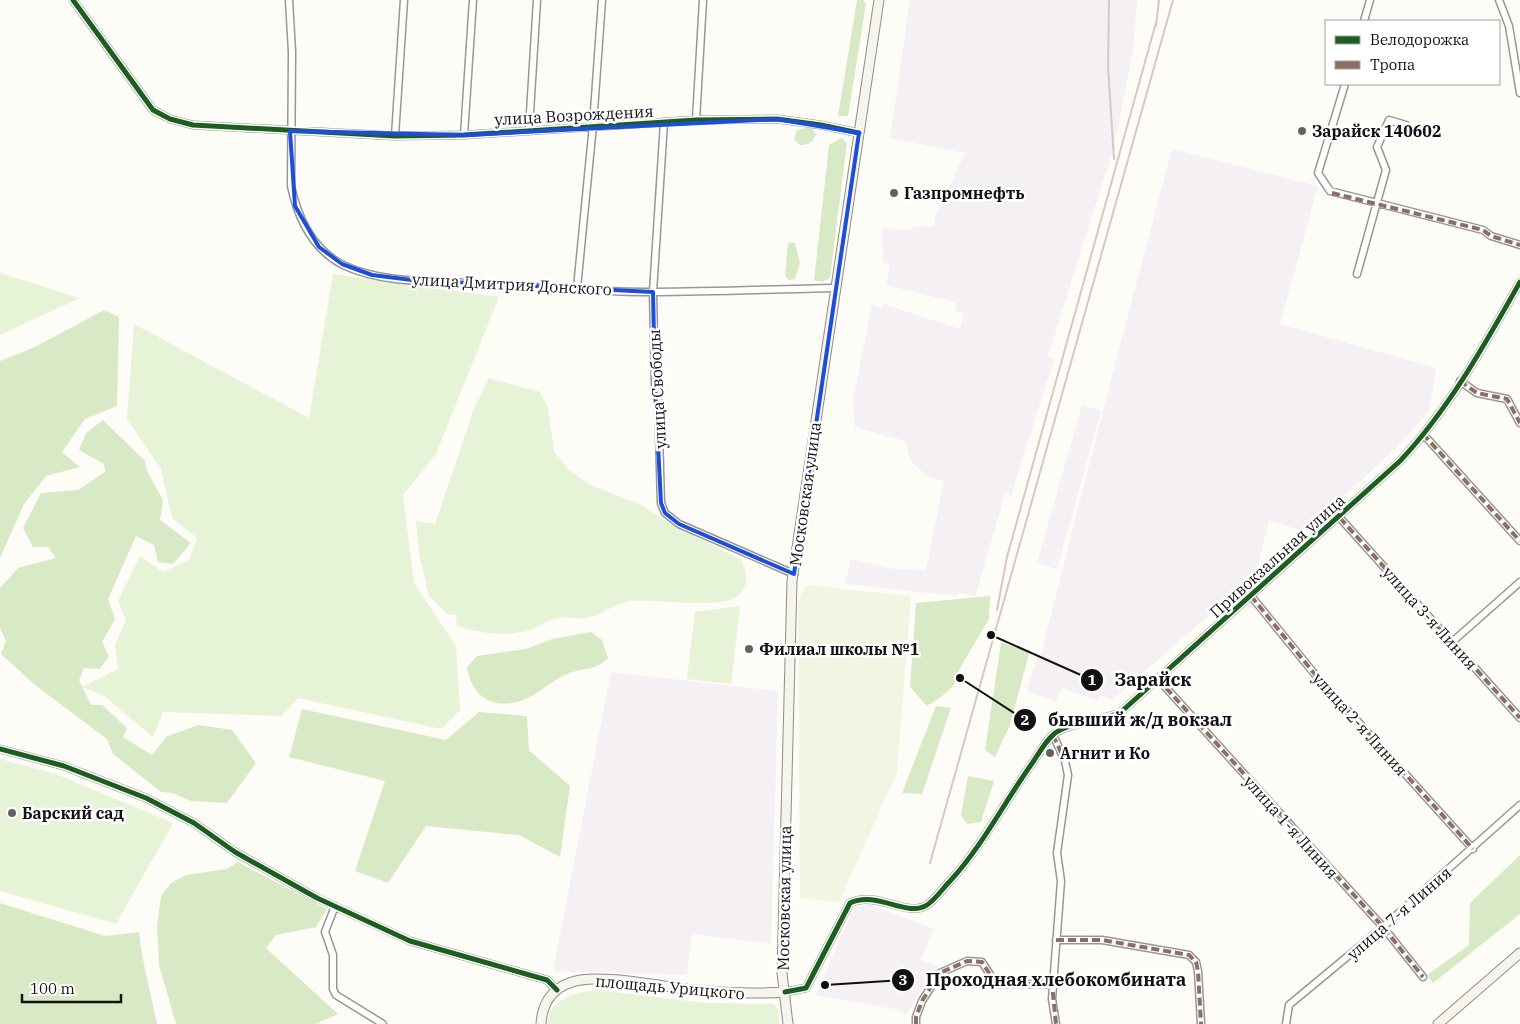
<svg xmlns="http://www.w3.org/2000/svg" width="1520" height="1024" font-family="'IBM Plex Serif',serif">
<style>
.industrial{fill:#f5f0f3}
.green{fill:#e7f3d7}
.forest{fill:#d8eac5}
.pitch{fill:#f0f6e1}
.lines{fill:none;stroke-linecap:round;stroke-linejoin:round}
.minor-casing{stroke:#979795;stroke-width:9}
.secondary-casing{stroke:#8e8d8b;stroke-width:11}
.minor{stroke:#fffffe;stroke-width:6}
.secondary{stroke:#f6f4eb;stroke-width:9}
.rail{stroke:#d9c6c7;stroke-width:2}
.quiet{stroke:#8d6e63;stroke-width:4;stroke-dasharray:8 4;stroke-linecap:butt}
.cycleway-casing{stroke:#fff;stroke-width:8}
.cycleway{stroke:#1b5e20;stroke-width:5}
.marked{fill:none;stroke:#1d4ed8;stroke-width:4;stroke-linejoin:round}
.poi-dot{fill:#646362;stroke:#fff;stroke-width:2}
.labels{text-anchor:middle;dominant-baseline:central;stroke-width:5;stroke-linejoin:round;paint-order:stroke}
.street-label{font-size:16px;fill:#111;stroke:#fff}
.poi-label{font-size:16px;font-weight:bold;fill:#111;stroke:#fff;text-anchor:start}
.leader{fill:none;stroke:#111;stroke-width:2}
.callout-dot{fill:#111;stroke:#fff;stroke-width:2}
.mark-label{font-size:15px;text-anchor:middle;font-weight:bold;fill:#fff}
.callout-label{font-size:18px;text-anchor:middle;font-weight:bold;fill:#111;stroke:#fff;stroke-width:5;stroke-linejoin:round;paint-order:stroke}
</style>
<rect width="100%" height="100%" fill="#fdfcf7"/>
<path class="industrial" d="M910 0H1137L1133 50 1115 143 1048 356 1054 359 1011 496 1005 494 975 597 959 592 957 596 845 584 851 559 894 569 926 570 944 481 927 476 911 461 905 441 855 427 853 400 872 305 882 308 883 304 960 329 964 314 955 311 957 303 886 285 890 264 883 263 882 228 909 230 916 226 934 227 936 215 965 153 890 138Z
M1172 149 1318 186 1280 324 1436 368 1429 411 1397 447 1305 532 1269 520 1256 574 1112 700 1100 695 1098 701 1062 688 1056 701 1026 692 1037 657 1040 658 1110 383Z
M1082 405 1101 411 1057 569 1037 563Z
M611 672 778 691 771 944 692 934 687 975 553 971Z
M868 904 934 929 921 960 939 967 930 978 925 981 907 1015 899 1010 816 995 853 909Z"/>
<path class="green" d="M0 273 80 298 0 335Z
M333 274 499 297 436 454 403 495 414 583 456 646 460 710 441 729 298 698 281 716 163 712 153 737 104 696 82 687 118 669 115 645 126 620 118 601 140 556 163 572 189 560 197 538 172 518 161 469 127 419 134 324 309 418Z
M489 378 540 392 548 408 554 451 569 470 590 485 640 504 664 520 741 560C748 573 750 587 736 597 718 609 657 599 634 601 617 602 606 612 591 617 579 620 568 616 557 618 548 619 540 626 532 629 507 638 481 633 457 626L456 615 447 614 429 596 419 554 416 521 435 524 474 409Z
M740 606 731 684 687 679 695 612Z
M0 759 56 774 173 823 116 924 0 891Z
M597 990 705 1003 773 1004 778 1008 779 1024H547C549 999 576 992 597 990Z"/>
<path class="forest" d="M857 0H863L866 4 848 116H838Z
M811 127 816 134C814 142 808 145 800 145L794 140 797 130Z
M841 138 847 143 830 278 822 282 814 280 829 145Z
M788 243H795L800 263 795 279 789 280 785 276Z
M104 310 119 317 117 406 85 419 62 452 80 467 46 476 24 504 0 558V361L35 347Z
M103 420 145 461 147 471 163 500 160 520 191 543 173 564 158 562 154 545 136 536 108 599 115 619 102 642 109 656 100 669 84 668 79 680 91 705H102L127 728 123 737 152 755 167 736 199 725 232 730 256 763 227 803 191 801 172 793 161 792 113 754 107 739 35 685 1 654 6 641 0 628V588L18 568 56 558 48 547H33L23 528 41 493 78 490 105 472 104 464 79 450 86 433Z
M990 596 989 619 960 668 954 685 941 697 927 706 910 687 916 603Z
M591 632 602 640 608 658C592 673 588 666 570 673 555 678 543 690 530 697 499 712 472 701 467 667L477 656 526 649 552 639Z
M1001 643 1030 650 1010 725 995 757 985 750Z
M936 706 951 708 922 794 902 793Z
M302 709 446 740 479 712 527 716 529 750 570 786 560 857 519 835 426 826 388 883 355 871 385 781 289 757Z
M968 776 994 781 981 822 967 824 961 815Z
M1520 855V914L1433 983 1427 975 1469 945 1470 903Z
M238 862 327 909 316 927 276 935 266 948 338 1014 316 1024H176L159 965 157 927 161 896 171 883 186 875 227 869Z
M0 903 105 936 139 932C142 963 151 993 157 1024H0Z"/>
<path class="pitch" d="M806 585 911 596 897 772 839 902 800 898 798 601Z"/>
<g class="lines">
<g class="minor-casing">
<path id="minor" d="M73 0 153 110 170 119 193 125 395 136 464 135 696 120 777 119 821 125 859 133
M289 0 292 52 291 186C298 219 312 249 343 265 383 284 434 281 477 283 536 287 596 292 655 292 715 292 775 289 836 288
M1499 0 1509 26 1520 93
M1364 21 1370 0
M1345 84 1318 173 1330 191 1483 230 1491 236 1520 245
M696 120 703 0
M664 122 653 292 655 384 658 400 661 503 665 513 679 524 794 574
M529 129 537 0
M464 135 473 0
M395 136 404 0
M1357 274 1386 170 1377 147 1389 120 1406 125
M577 288 593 125 602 0
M1460 381 1477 393 1507 399 1520 423
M1423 434 1520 541
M1340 518 1520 718
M1251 596 1313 672 1473 849
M1452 642 1520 582
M1158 679 1383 927 1423 977
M1053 735 1065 761 1068 775 1057 853 1061 881 1052 999 1056 1024
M0 749 64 766 146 798 194 823 235 852 317 898 410 941 547 980 557 990
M335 906 325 932 333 955V989L336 995 383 1024
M1056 940H1102L1189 955 1196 962 1198 971 1201 1024
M785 992 806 988 850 903C877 890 907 918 927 905 936 899 943 888 951 880 983 845 1005 801 1033 762 1039 753 1045 742 1053 735 1064 723 1103 721 1121 712L1400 461C1449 409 1485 344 1520 282
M916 1024V1017L922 1001 940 973 967 961 982 962 996 984H1052
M1286 1024 1289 1005 1383 927 1520 805"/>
</g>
<g class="secondary-casing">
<path id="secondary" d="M541 1024C542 1006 550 990 569 983 596 972 663 987 694 990 724 993 755 994 785 992
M788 1024 782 973 792 581 879 0
M1438 1024 1520 953"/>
</g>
<use href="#minor" class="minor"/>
<use href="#secondary" class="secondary"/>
<path class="rail" d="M1109 0 1108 67 1114 159
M1156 26 1159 0
M997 610 1007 557 1157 19
M930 863 1173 0"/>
<path class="quiet" d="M1332 193 1483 230 1491 236 1520 245
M1460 381 1477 393 1507 399 1520 423
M1423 434 1520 541
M1340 518 1520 718
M1251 596 1313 672 1473 849
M1158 679 1383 927 1423 977
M1053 735 1065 761
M1056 940H1102L1189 955 1196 962 1198 971 1201 1024
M916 1024V1017L922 1001 940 973 967 961 982 962 996 984H1052L1056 1024"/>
<g class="cycleway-casing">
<path id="cycleway" d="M73 0 153 110 170 119 193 125 395 136 464 135 696 120 777 119 821 125 859 133
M0 749 64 766 146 798 194 823 235 852 317 898 410 941 547 980 557 990
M785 992 806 988 850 903C877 890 907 918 927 905 936 899 943 888 951 880 983 845 1005 801 1033 762 1039 753 1045 742 1053 735 1064 723 1103 721 1121 712L1400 461C1449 409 1485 344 1520 282"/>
</g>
<use href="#cycleway" class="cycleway"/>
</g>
<path class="marked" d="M777 119 859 133 794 574 679 524 665 513 661 503 655 384 653 292 412 280 372 275 342 264 319 247 295 206 290 131 464 135Z"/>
<g class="poi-dot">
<circle cx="1302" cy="131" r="5"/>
<circle cx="894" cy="193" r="5"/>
<circle cx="749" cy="649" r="5"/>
<circle cx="1050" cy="753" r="5"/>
<circle cx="12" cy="813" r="5"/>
</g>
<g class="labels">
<g class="street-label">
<text transform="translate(574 115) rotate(-3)">улица Возрождения</text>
<text transform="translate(512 284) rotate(3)">улица Дмитрия Донского</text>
<text transform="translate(657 389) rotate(-93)">улица Свободы</text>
<text transform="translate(805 494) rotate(-82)">Московская улица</text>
<text transform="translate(1277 556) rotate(-42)">Привокзальная улица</text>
<text transform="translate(1430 618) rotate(48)">улица 3-я Линия</text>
<text transform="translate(1360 724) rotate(48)">улица 2-я Линия</text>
<text transform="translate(1291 827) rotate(48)">улица 1-я Линия</text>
<text transform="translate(784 898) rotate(-89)">Московская улица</text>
<text transform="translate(1399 913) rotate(-41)">улица 7-я Линия</text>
<text transform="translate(670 987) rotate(5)">площадь Урицкого</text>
</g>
<g class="poi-label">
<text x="1312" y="131">Зарайск 140602</text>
<text x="904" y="193">Газпромнефть</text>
<text x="759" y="649">Филиал школы №1</text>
<text x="1060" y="753">Агнит и Ко</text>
<text x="22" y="813">Барский сад</text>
</g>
</g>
<path class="leader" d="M991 635L1092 680M960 678L1025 720M825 985L903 980"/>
<g class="callout-dot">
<circle cx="991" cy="635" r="5"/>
<circle cx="960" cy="678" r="5"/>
<circle cx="825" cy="985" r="5"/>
<circle cx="1092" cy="680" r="12"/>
<circle cx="1025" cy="720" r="12"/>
<circle cx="903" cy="980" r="12"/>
</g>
<g class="mark-label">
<text x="1092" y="685">1</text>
<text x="1025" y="725">2</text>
<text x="903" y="985">3</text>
</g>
<g class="callout-label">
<text x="1153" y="686">Зарайск</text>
<text x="1140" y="726">бывший ж/д вокзал</text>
<text x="1056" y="986">Проходная хлебокомбината</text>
</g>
<rect x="1325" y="20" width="175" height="65" fill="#ffffff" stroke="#a0a0a0"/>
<rect x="1335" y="36" width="25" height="8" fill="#1b5e20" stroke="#a0a0a0"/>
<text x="1370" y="45" font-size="15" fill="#111111">Велодорожка</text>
<rect x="1335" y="61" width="25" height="8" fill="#8d6e63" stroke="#a0a0a0"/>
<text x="1370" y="70" font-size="15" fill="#111111">Тропа</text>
<path d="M22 994v8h99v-8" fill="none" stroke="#111111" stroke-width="2.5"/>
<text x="30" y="994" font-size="15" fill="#111111" stroke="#ffffff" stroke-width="4" paint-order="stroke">100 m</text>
</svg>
